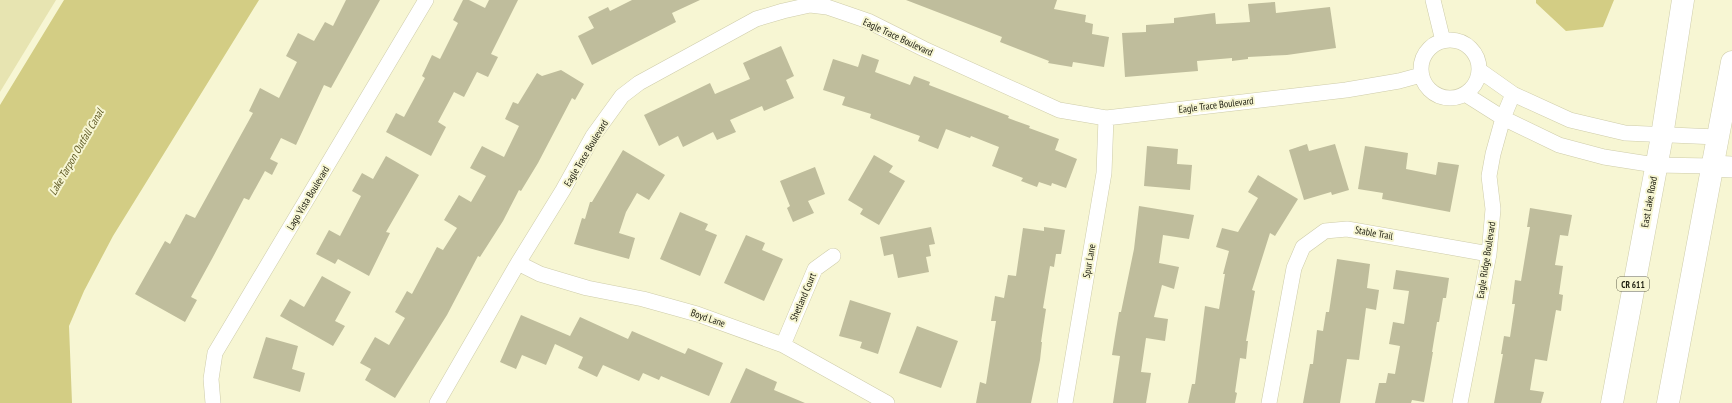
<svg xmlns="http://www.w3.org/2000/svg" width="1732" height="403" font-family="'PT Sans Narrow',sans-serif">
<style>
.green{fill:#e7e4b1}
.water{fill:#d3cd84}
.building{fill:#bfbd9c}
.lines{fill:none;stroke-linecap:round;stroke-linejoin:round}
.street-casing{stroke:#ceccaa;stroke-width:16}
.secondary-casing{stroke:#ceccaa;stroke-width:22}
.primary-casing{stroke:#ceccaa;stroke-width:23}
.street{stroke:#fff;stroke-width:15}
.secondary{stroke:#fff;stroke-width:21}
.primary{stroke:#fff;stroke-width:22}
.labels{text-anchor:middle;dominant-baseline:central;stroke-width:4;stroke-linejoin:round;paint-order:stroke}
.shield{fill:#f7f6d3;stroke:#5c5c48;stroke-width:1}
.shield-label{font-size:9px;font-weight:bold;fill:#1a1a0d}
.street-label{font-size:10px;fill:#1a1a0d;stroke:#f7f6d3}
.water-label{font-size:11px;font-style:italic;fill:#5f5a24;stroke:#f7f6d3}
</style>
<rect width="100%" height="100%" fill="#f7f6d3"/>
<path class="green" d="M0 0H56L0 92Z"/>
<path class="water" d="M64 0H259L113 236 84 291 69 326 72 403H0V105Z
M1536 0H1614L1603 27 1566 31 1536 3Z"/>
<path class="building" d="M346 0H380L331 88 324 85 296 145 281 138 270 159 278 163 272 175 265 171 249 200 244 198 213 257 191 297 197 300 185 322 135 294 165 241 170 244 186 214 195 218 253 113 249 111 260 88 279 98 297 62 286 56 298 33 314 41 325 22 333 26Z
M463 0H469L485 8 489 0H518L491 54 498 57 488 77 477 72 464 97 454 92 438 122 446 127 431 156 386 132 396 113 404 117 425 78 422 76 432 55 440 59 458 23 453 20Z
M632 0H700L672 13 676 22 592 65 578 36 594 28 588 17 608 7 610 11Z
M906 0H1057L1054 9 1086 15 1085 22 1093 24 1092 34 1109 37 1104 67 1073 62 1072 67 1048 63 1049 61 1000 42 1002 37Z
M1275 2 1276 13 1330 7 1336 48 1287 55 1248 57V59L1232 61V58L1197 61 1198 71 1125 77 1122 33 1146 32V25L1174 23V18L1215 13 1216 24 1250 22 1248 4Z
M781 46 794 76 786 80 794 98 764 111 762 106 730 120 736 132 717 140 713 132 683 147 678 136 659 146 644 115 710 83 715 94 750 79 743 63Z
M862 54 879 60 875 72 910 85 914 76 930 82 929 85 1009 116 1008 118 1030 126 1029 128 1059 139 1055 150 1077 159 1066 188 1052 183 1051 186 1039 182 1037 187 1021 181 1023 178 992 166 999 147 971 136 970 138 946 129 938 149 918 141 920 136 870 118 871 114 842 105 845 97 823 90 833 59 858 67Z
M561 70 584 84 575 100 572 98 538 163 521 191 519 190 503 221 480 257 478 256 447 315 395 398 365 380 371 369 360 363 375 337 389 345 405 318 395 312 407 291 412 294 437 247 443 250 457 228 444 220 459 195 471 202 486 176 470 168 482 146 504 157 519 126 505 119 513 102 518 104 537 73 542 76Z
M1307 144 1309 151 1335 144 1349 190 1332 195 1331 192 1304 200 1289 150Z
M1147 146 1178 149 1177 164 1192 165 1190 190 1144 186Z
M1365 146 1408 153 1406 169 1436 175 1438 162 1459 165 1450 212 1382 199 1383 193 1358 189Z
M623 150 665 175 649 200 637 193 626 212 619 233 635 238 629 259 574 244 582 218 585 219 590 202H592Z
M874 155 893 166 889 172 905 181 879 225 860 214 863 209 848 200Z
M386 156 419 175 386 232 390 233 369 276 338 259 335 264 316 254 329 230 340 236 361 196 352 191 362 173 373 179Z
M815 167 825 194 808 201 814 213 793 222 787 208 790 206 780 181Z
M1258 175 1298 199 1275 236 1270 233 1252 290 1255 291 1246 341H1248L1246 359 1240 358 1235 392 1237 393 1235 403H1188L1192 384H1195L1205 306 1219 309 1225 274H1223L1229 251 1216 247 1222 228 1238 232 1258 198 1248 192Z
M1139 206 1194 215 1189 239 1163 235 1159 263 1179 267 1174 289 1162 285 1154 317 1168 319 1165 341 1146 338 1141 372 1151 373 1146 403H1113L1120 356 1112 355 1115 336 1119 312H1121L1134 249Z
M1530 208 1572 215 1568 236 1560 235 1555 265 1563 266 1559 294 1563 295 1561 311 1556 310 1547 361 1535 359 1530 390 1544 392 1541 403H1494L1503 354H1501L1504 336 1510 337 1515 304H1512L1515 280 1521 281 1530 227H1527Z
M680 212 708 224 705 230 717 235 700 276 660 259Z
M931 227 935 244 929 245 931 256 926 257 929 272 898 278 893 254 884 256 880 237Z
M1044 227 1065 230 1061 254H1056L1054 267 1050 266 1043 308 1046 309 1041 342H1042L1040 360 1031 403H976L980 382 986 384 996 321H991L995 296 1004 298 1008 275 1016 276 1023 228 1044 231Z
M746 235 765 243 762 250 783 259 764 301 724 283Z
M1337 259 1370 264 1367 288 1379 290 1376 310 1366 308 1359 360 1347 359 1340 403H1303L1310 364H1313L1317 330 1323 331 1326 312H1329Z
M1396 270 1449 278 1446 298H1443L1439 322H1437L1432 352H1433L1424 402 1412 400 1411 403H1375L1379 383H1386L1388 373 1395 374 1400 346 1389 344 1393 322 1404 324 1409 291 1393 289Z
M322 276 351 292 335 321 345 326 333 346 280 316 290 299 304 307Z
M850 300 891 313 878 354 860 348 862 342 839 336Z
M521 315 570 336 580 317 628 339 632 331 685 354 688 348 723 363 709 396 661 376 659 380 643 373 639 381 603 365 597 377 578 368 583 357 555 344 546 365 522 355 516 369 500 362Z
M917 326 958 341 941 388 899 373Z
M266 337 298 346 292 369 305 373 300 392 253 378Z
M746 368 777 382 774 390 805 403H730Z"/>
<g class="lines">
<g class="street-casing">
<path id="street" d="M1433 0 1443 41
M1421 69a29 29 0 1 1 58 0a29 29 0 1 1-58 0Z
M1479 70 1513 94 1570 120 1625 133 1717 137
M1465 94 1503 118 1559 145 1604 157 1655 165 1712 166
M518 263 540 274 587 288 643 299 697 314 783 345 887 403
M783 345 815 269 833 256
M213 403 211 379 215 353 426 0
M437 403 518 263 563 190 593 136 622 96 639 83 756 19 783 11 810 5 827 7 868 21 924 49 1059 110 1106 118 1346 90 1399 81 1421 75
M1065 403 1104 173 1106 118
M1269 403 1294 268 1303 247 1325 231 1347 229 1489 254
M1460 403 1489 254 1493 209 1489 176 1493 154 1503 118 1513 94"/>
</g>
<g class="secondary-casing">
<path id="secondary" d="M1712 166 1732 167"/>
</g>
<g class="primary-casing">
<path id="primary" d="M1612 403 1662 136 1683 0
M1668 403 1732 62"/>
</g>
<use href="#street" class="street"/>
<use href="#secondary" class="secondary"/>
<use href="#primary" class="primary"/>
</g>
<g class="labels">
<rect class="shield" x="1617" y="277" width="32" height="14" rx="3"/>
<g class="shield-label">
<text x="1633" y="284">CR 611</text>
</g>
<g class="street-label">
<text transform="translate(898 37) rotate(25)">Eagle Trace Boulevard</text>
<text transform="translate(1216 105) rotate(-7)">Eagle Trace Boulevard</text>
<text transform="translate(586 153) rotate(-59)">Eagle Trace Boulevard</text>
<text transform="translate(308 198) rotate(-59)">Lago Vista Boulevard</text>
<text transform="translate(1649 202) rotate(-80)">East Lake Road</text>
<text transform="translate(1374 233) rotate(10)">Stable Trail</text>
<text transform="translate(1486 260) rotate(-81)">Eagle Ridge Boulevard</text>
<text transform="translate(1089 261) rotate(-80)">Spur Lane</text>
<text transform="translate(803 297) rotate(-67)">Shetland Court</text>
<text transform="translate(708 318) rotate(19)">Boyd Lane</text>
</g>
<g class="water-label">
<text transform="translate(76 152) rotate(-60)">Lake Tarpon Outfall Canal</text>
</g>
</g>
</svg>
